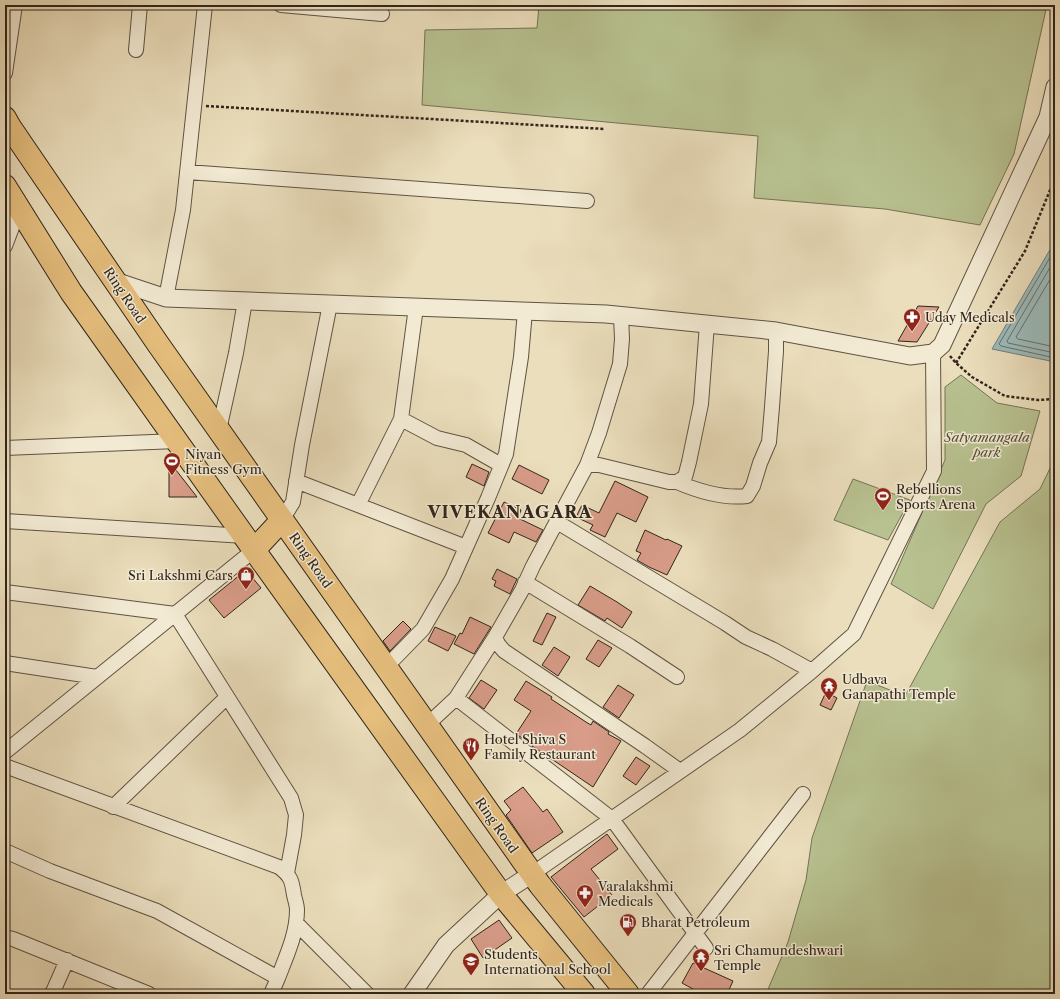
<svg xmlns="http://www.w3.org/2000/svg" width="1060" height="999" font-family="'Libre Caslon Text',serif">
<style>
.green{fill:#b8c190;stroke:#747356}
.water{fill:#9cbaba;stroke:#717e7a}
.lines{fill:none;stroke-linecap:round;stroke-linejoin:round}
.shore{stroke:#66706a;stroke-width:1}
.building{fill:#d89c88;stroke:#30251b}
.minor-casing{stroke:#5f5343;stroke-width:16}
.tertiary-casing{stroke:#5f5343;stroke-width:19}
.primary-casing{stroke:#30251b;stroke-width:24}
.path{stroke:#30251b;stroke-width:2.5;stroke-dasharray:3 2;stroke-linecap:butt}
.minor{stroke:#f2ead3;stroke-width:14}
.tertiary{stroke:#f2ead3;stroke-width:17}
.primary{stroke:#e6bf7e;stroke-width:22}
.labels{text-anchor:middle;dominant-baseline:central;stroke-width:3;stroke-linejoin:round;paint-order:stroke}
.street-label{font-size:13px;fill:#30251b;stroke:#f2ead3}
.poi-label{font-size:13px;fill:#30251b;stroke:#f2ead3;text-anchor:start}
.park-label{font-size:13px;font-style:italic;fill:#524c38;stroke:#f2ead3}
.district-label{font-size:17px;font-weight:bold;letter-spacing:1px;fill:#30251b;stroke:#f2ead3}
</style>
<rect width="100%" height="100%" fill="#ebdebc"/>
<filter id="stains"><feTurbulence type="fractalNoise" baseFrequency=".005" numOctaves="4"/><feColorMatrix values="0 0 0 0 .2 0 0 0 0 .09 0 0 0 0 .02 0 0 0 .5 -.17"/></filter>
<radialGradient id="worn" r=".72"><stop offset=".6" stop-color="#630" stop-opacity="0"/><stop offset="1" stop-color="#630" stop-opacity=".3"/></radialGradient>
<path class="green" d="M539 5H1047L1014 154 980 225 885 209 754 198 758 136 422 105 425 30 537 28Z
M961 375 997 403 1040 411 1021 476 986 504 933 609 891 584 945 460V387Z
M1055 458V994H766L788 942 806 880 812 838 867 681 905 696 1000 522 1040 489Z
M853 479 910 500 888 540 834 520Z"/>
<path class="water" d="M1055 241V362L992 349Z"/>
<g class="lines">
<path class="shore" d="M1055 249 999 344 1001 346 1055 358
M1055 259 1007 341 1008 343 1055 353
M1055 271 1016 337 1018 339 1055 347"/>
</g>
<path class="building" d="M918 306 939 307 917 342 898 341Z
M169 461 197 497H169Z
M472 464 489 472 484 486 466 477Z
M519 465 549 480 542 494 512 479Z
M615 481 648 497 636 522 617 513 605 537 590 530 593 525 576 517 582 505 599 513Z
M504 502 521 510 518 518 543 530 536 542 514 532 509 543 488 533Z
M645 530 666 540 667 539 682 546 667 575 649 567 637 560 641 553 636 551Z
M497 569 517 579 510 594 494 586 496 581 492 579Z
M246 570 261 588 224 618 209 600Z
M590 586 617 602 632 612 622 628 607 618 605 621 578 605Z
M547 613 556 617 542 645 533 641Z
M470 617 491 627 474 654 454 644 460 633 462 634Z
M403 621 411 629 390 651 383 641Z
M435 627 456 636 448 651 428 641Z
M598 640 612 648 599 667 586 659Z
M554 647 570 657 558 676 542 665Z
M481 680 497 690 484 709 469 698Z
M526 681 552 697 551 699 586 722 591 725 593 721 609 732 608 734 621 741 593 787 559 764 532 746 533 745 516 734 531 711 514 700Z
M618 685 634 695 619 718 603 707Z
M826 692 837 698 831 710 820 705Z
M636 757 650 766 636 785 623 776Z
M523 787 543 812 547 809 563 832 532 853 506 815 511 810 504 801Z
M607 834 618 849 591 869 612 895 584 917 551 877Z
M499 920 512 938 483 958 471 939Z
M693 963 733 981 727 994H702L682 983Z"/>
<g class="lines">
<g class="minor-casing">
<path id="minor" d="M281 5 382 14
M136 50 140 5
M5 73 15 5
M187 172 587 201
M5 246 14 222 18 205
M166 298 183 210 205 5
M621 315 622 339 620 364 599 433 587 465 533 566 522 590 495 637 498 644 504 651 645 746 680 771
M401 419 437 438 466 445 501 465
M219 430 236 353 245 301
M5 448 177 441
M587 465H599L669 482H677L685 477 689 462 701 404 707 324
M296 481 358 505 401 419 416 307
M677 482C698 491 723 499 747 496L753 486 760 463 769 442 772 407 776 351V331
M358 505 466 547
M282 520 293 502 302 445 330 304
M5 521 245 536
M557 522 725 623 746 637 772 649 812 671
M525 582 630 646 677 677
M5 592 175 614 291 798 296 815 294 835 287 873
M5 663 97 677
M386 667 423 629 452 579 488 498 506 454 521 357 525 311
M456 698 612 819 706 948
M427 725 456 698 495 637
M5 752 254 550
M5 766 279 867C291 876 292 881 294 895 295 900 297 905 297 910 297 934 286 957 278 978
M113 807 227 697
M5 851 50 871 157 911 278 978 271 994
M532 874 740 730 812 671 854 634 934 471 933 353
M296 923 367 994
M5 937 13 939 149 994
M52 994 67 960
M648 994 803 794"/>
</g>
<g class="tertiary-casing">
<path id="tertiary" d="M115 281 166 298 606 314 776 331 910 356 933 353 942 345 1048 117 1055 87
M412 994 446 945 501 894 532 874"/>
</g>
<g class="primary-casing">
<path id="primary" d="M5 118 10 127 158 344 540 885 628 994
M5 186 71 292 254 550 501 894 584 994
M254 550 282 520"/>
</g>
<path class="path" d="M206 106 605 129
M950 356 956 363 972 377 1005 396 1038 400 1055 399
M956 363 1025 251 1055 178"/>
<use href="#minor" class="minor"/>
<use href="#tertiary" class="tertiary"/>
<use href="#primary" class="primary"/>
</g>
<defs>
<g id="pharmacy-pin" transform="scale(0.9)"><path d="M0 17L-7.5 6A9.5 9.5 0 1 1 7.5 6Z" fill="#8f2418" stroke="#f2ead3"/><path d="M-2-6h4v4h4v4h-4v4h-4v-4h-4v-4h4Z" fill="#fff"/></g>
<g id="stadium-pin" transform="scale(0.9)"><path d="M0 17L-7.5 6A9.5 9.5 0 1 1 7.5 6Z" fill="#8f2418" stroke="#f2ead3"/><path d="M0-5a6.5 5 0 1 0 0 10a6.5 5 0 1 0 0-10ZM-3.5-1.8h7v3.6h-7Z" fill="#fff"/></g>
<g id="shop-pin" transform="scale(0.9)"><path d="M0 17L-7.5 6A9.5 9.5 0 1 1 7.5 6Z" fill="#8f2418" stroke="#f2ead3"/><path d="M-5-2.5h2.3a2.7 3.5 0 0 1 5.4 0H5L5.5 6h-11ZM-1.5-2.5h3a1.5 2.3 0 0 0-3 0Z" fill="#fff"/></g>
<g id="temple-pin" transform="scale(0.9)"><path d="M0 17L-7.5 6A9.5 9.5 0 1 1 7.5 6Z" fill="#8f2418" stroke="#f2ead3"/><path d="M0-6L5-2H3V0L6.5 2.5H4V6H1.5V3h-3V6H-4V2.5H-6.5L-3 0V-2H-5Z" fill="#fff"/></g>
<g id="restaurant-pin" transform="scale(0.9)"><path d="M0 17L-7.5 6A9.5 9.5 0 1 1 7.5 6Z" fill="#8f2418" stroke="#f2ead3"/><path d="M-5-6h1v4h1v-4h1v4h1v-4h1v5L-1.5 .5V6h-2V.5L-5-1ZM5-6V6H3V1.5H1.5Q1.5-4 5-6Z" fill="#fff"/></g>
<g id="fuel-pin" transform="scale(0.9)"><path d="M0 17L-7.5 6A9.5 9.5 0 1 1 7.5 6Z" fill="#8f2418" stroke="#f2ead3"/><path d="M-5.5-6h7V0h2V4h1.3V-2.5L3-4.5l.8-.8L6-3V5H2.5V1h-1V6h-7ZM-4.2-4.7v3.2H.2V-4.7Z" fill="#fff"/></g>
<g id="school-pin" transform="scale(0.9)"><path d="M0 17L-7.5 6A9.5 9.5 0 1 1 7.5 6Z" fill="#8f2418" stroke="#f2ead3"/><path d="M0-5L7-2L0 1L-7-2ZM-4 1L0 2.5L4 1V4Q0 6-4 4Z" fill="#fff"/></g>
</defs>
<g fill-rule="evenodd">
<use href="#pharmacy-pin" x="912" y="317"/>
<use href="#stadium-pin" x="172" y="461"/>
<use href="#stadium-pin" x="883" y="496"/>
<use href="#shop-pin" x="246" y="575"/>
<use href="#temple-pin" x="829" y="686"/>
<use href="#restaurant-pin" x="471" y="746"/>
<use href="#pharmacy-pin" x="585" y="893"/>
<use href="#fuel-pin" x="628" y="922"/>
<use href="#temple-pin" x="701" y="957"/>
<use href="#school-pin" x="471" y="961"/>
</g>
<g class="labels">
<g class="street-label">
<text transform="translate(125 295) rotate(56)">Ring Road</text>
<text transform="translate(311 560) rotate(55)">Ring Road</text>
<text transform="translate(497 825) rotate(55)">Ring Road</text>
</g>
<g class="poi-label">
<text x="925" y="317">Uday Medicals</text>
<text x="185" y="454">Niyan<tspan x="185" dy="15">Fitness Gym</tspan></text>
<text x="896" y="489">Rebellions<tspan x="896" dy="15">Sports Arena</tspan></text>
<text x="233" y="575" text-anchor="end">Sri Lakshmi Cars</text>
<text x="842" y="679">Udbava<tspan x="842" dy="15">Ganapathi Temple</tspan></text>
<text x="484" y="739">Hotel Shiva S<tspan x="484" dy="15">Family Restaurant</tspan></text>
<text x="598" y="886">Varalakshmi<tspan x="598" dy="15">Medicals</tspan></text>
<text x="641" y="922">Bharat Petroleum</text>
<text x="714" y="950">Sri Chamundeshwari<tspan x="714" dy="15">Temple</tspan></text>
<text x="484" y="954">Students<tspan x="484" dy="15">International School</tspan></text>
</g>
<g class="park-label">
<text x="987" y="437">Satyamangala<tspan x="987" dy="15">park</tspan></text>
</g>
<g class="district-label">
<text x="510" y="512">VIVEKANAGARA</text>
</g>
</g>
<rect width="1060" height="999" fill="none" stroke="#ebdebc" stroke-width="20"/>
<rect x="6" y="6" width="1048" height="987" fill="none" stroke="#30251b" stroke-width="2"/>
<rect x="10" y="10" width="1040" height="979" fill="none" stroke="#30251b"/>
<rect width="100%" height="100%" filter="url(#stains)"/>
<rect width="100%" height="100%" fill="url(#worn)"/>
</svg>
